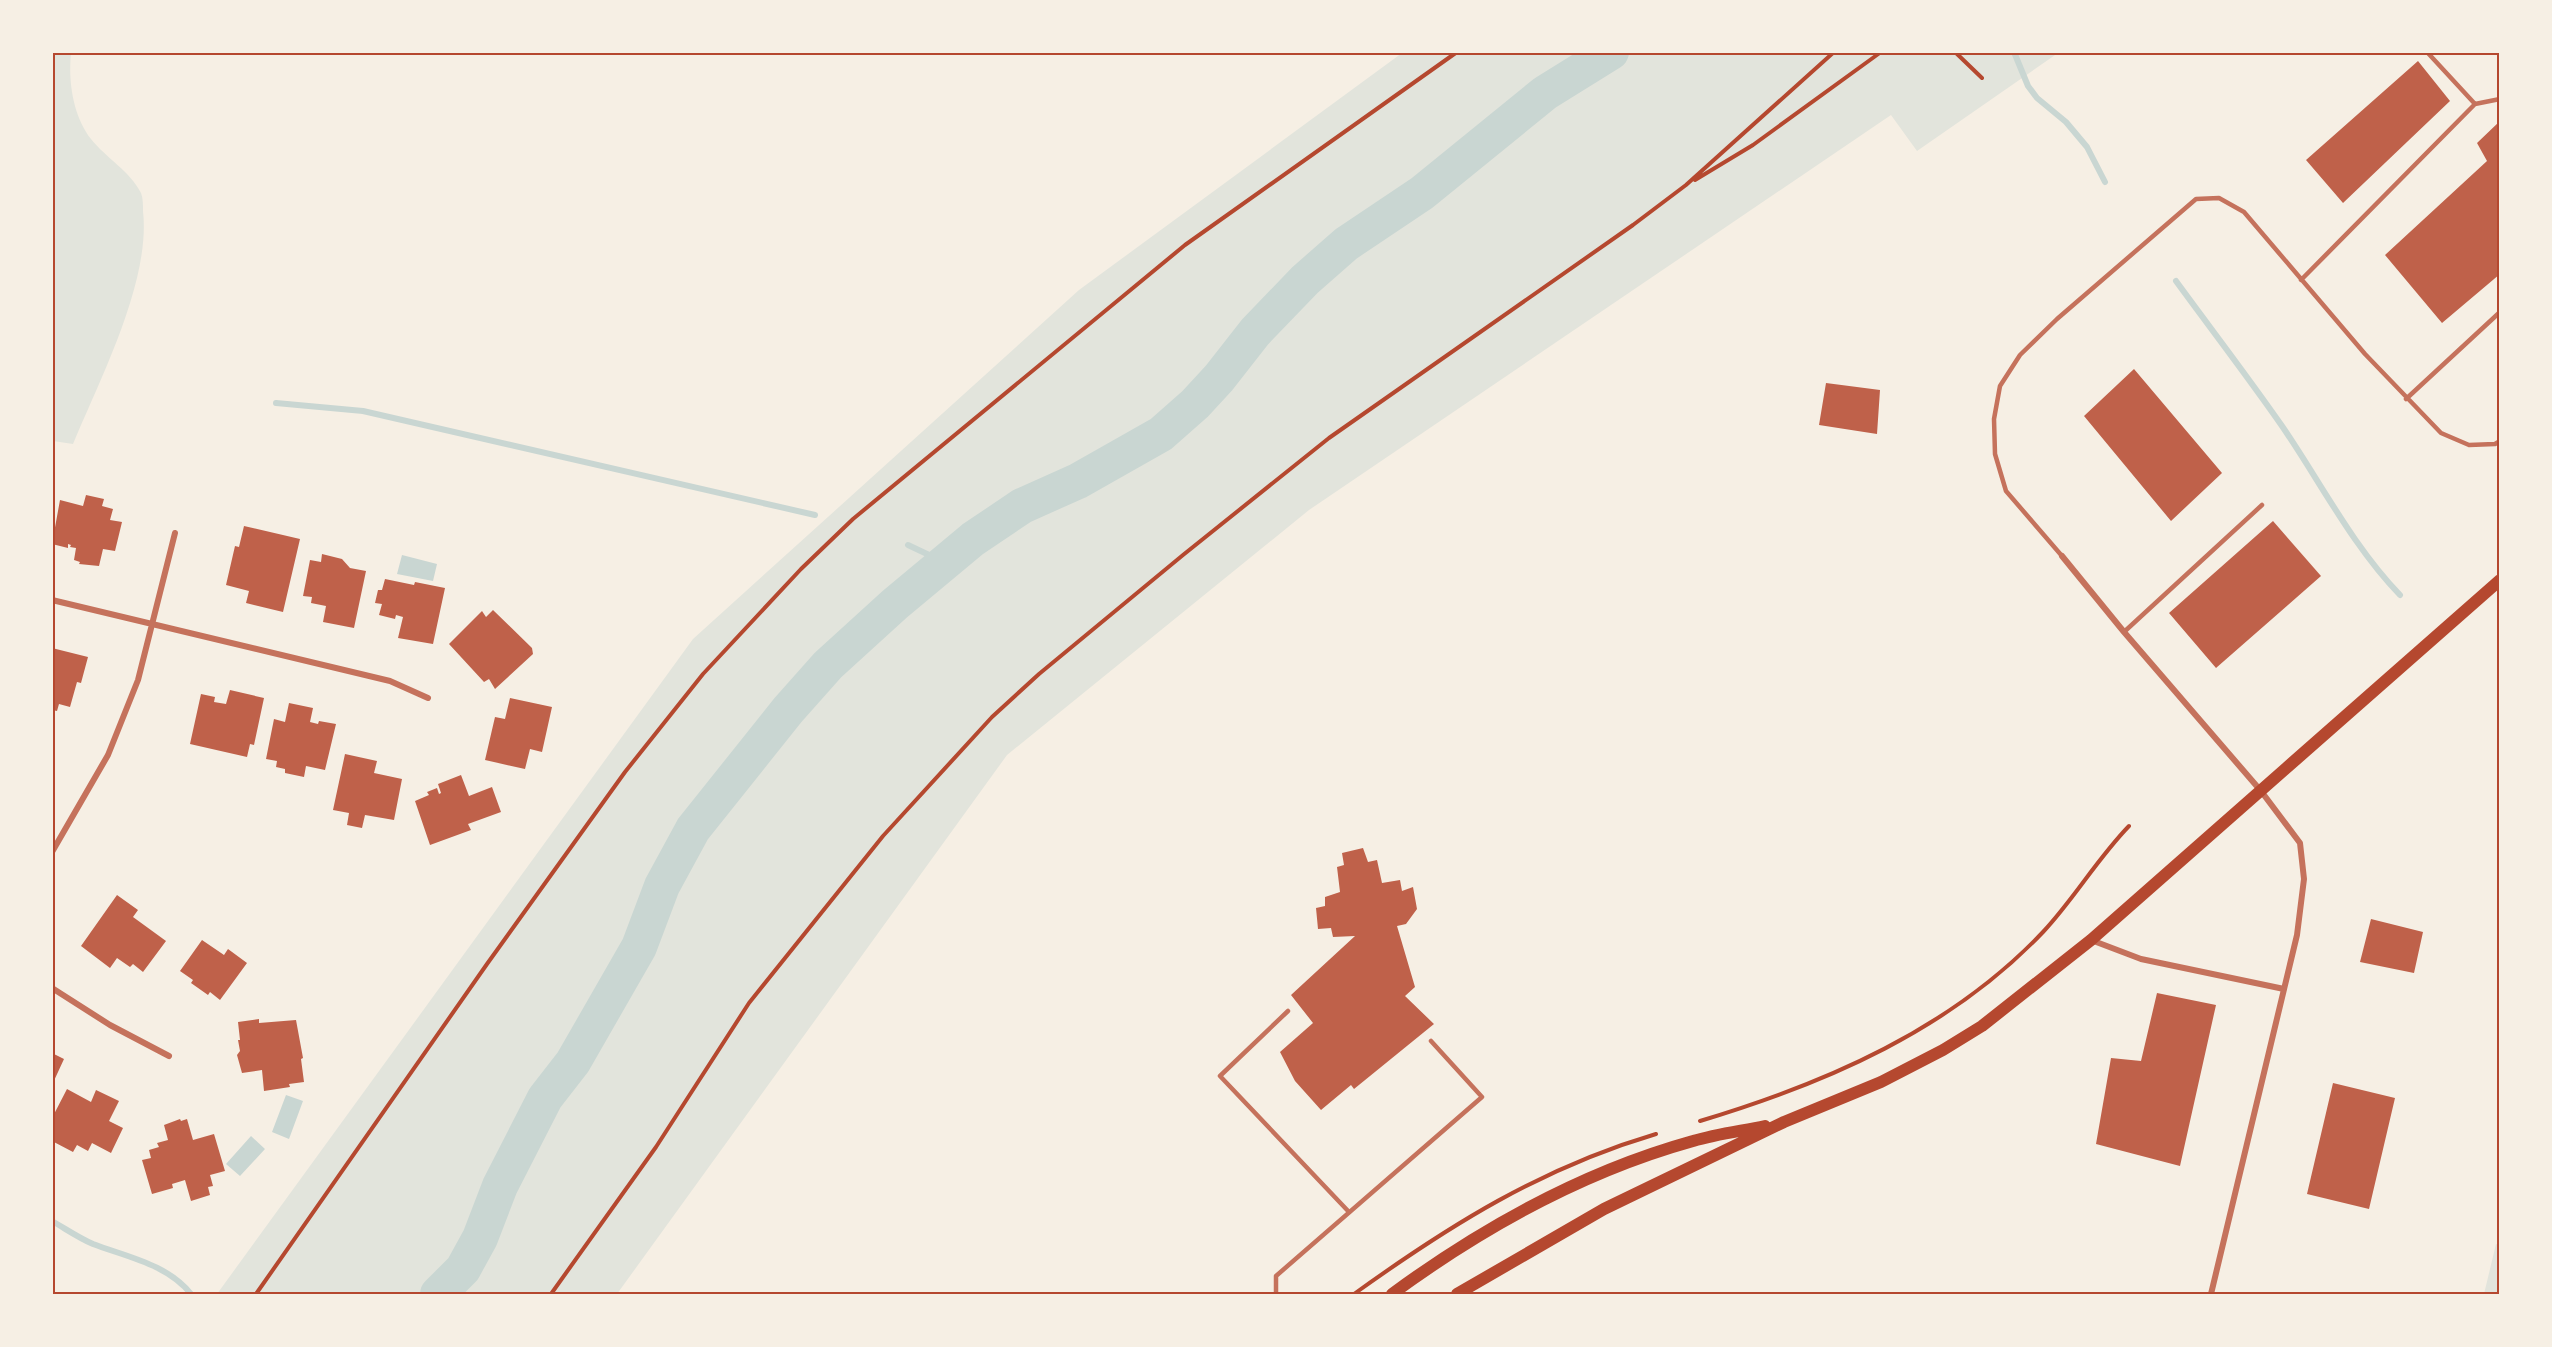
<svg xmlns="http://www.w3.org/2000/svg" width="2552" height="1347" font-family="Arial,sans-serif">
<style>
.green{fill:#e2e4dc}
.water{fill:#c9d6d2}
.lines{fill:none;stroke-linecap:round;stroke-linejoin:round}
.stream{stroke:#c9d6d2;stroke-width:6}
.river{stroke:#c9d6d2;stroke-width:36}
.building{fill:#bf614a}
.path{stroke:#b5482f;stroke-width:4}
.service{stroke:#c5725c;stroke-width:4.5}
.minor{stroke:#c5725c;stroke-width:6}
.secondary{stroke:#b5482f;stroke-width:12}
.neatline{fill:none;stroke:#b5482f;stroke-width:2}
</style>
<rect width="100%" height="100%" fill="#f6efe4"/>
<path class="green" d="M52 53H71C68 81 73 116 91 139 106 158 130 171 141 193 143 198 143 205 143 211 151 281 100 379 73 444L53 441Z
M1402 53H2058L1917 151 1891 115 1309 510 1007 755 617 1294H217L693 639 1079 290Z
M2496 1244 2499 1245V1294H2484Z"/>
<path class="water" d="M402 555 437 564 433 581 397 574Z
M286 1095 303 1101 289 1139 272 1132Z
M251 1136 265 1149 240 1176 226 1164Z"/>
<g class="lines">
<path class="stream" d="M2014 52 2028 86 2037 98 2066 122 2087 147 2105 182
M2176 281C2211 329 2248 377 2282 426 2321 483 2352 545 2400 595
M276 403 363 411 815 515
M908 545 944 562
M52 1221C66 1229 79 1238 93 1244 127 1257 167 1264 191 1294"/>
<path class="river" d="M438 1294 463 1269 480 1238 500 1186 545 1098 573 1062 639 947 662 886 693 829 788 710 828 665 895 604 973 539 1022 506 1078 481 1161 434 1195 404 1219 378 1255 332 1305 280 1346 244 1422 193 1545 93 1611 52"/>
</g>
<path class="building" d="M2418 61 2450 101 2343 203 2306 160Z
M2500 121V274L2442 323 2385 255 2487 161 2477 143Z
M2134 369 2222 473 2171 521 2084 416Z
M1826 383 1880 390 1877 434 1819 425Z
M86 495 104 499 102 506 113 509 110 520 122 522 115 551 103 549 99 566 79 564 80 562 74 560 76 548 70 547 71 545 68 544V548L52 544 60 500 83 506Z
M2273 521 2321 576 2216 668 2169 613Z
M244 526 300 539 283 612 246 603 249 591 226 585 235 546 239 547Z
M322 554 342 559 350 568 366 571 354 628 323 622 326 606 311 603 312 597 303 596 310 560 321 562Z
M385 579 414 585 415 582 445 588 433 644 398 638 403 617 396 615 395 619 379 615 382 604 375 603 378 590H382Z
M493 610 532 648 533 654 495 689 489 679 484 682 449 644 482 611 486 617Z
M52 648 88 657 81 683 77 682 70 707 59 704 57 711 52 710Z
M230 690 264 698 254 745 250 744 247 757 190 744 201 694 215 697 214 702 226 704Z
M510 698 552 707 542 752 530 749 525 769 485 760 495 717 505 719Z
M289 703 313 708 310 722 318 724 319 721 336 724 325 770 306 766 304 777 285 773V769L276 767 277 761 266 759 274 719 285 722Z
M345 754 377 761 374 773 402 779 394 820 365 815 362 828 347 825 349 813 333 810Z
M461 775 469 796 492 787 501 812 468 824 471 830 430 845 415 801 429 795 427 792 437 788 439 794 441 793 438 784Z
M1363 848 1368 862 1377 860 1382 883 1400 880 1402 891 1413 887 1417 909 1406 924 1397 926 1415 987 1405 996 1434 1024 1354 1089 1351 1085 1321 1110 1295 1081 1280 1052 1313 1023 1291 995 1355 936 1333 937 1331 928 1318 929 1316 908 1325 906V897L1340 892 1337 867 1344 865 1342 853Z
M117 895 138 910 133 917 166 941 143 972 133 964 130 967 117 958 110 968 81 946Z
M2371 919 2423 932 2414 973 2360 962Z
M202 940 224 955 228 949 247 963 220 1000 210 992 208 995 191 983 193 980 180 971Z
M2157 993 2216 1005 2180 1166 2096 1144 2111 1058 2141 1061Z
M259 1019V1023L296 1020 303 1058 301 1059 304 1082 289 1084 290 1087 264 1091 262 1070 242 1073 237 1055 240 1051 238 1040H240L238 1022Z
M52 1053 64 1059 52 1085Z
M2333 1083 2395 1098 2369 1209 2307 1194Z
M67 1089 91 1102 96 1090 119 1101 109 1121 123 1128 111 1153 92 1143 88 1151 77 1145 73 1152 52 1141V1118Z
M180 1119 181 1121 187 1119 193 1140 214 1134 225 1171 210 1175 213 1186 208 1187 210 1195 191 1201 185 1180 172 1184 173 1188 152 1194 142 1160 151 1158 149 1150 159 1147 157 1143 168 1140 164 1125Z"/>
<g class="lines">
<path class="path" d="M1955 52 1982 78
M1695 180 1753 145 1881 52
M1700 1121C1827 1083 1951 1029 2043 932 2074 899 2097 859 2129 826
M256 1294 487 964 625 772 703 674 801 569 853 519 1185 245 1457 52
M551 1294 656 1147 749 1003 883 836 992 717 1039 674 1183 555 1329 438 1633 225 1686 185 1834 52
M1354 1294C1450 1225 1541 1168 1656 1134"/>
<path class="service" d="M2475 104 2500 99
M2301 280 2475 104 2427 52
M2406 399 2500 312
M2062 556 2006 491 1995 454 1994 419 2000 386 2020 355 2057 319 2196 199 2219 198 2244 212 2365 354 2441 433 2469 445 2495 444 2500 441
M2124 632 2262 505
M1288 1011 1220 1076 1349 1212
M1276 1294V1276L1482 1097 1431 1041"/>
<path class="minor" d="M2062 556 2124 632 2261 791 2300 843 2304 879 2297 935 2211 1294
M52 600 390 681 428 698
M52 852 108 755 138 680 175 533
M2091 940 2141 959 2284 989
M52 988 110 1025 169 1056"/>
<path class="secondary" d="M1392 1294C1482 1228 1585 1171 1693 1141 1716 1134 1741 1131 1765 1126
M1457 1294 1604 1209 1784 1122 1881 1082 1943 1050 1982 1026 2091 940 2500 580"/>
</g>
<rect width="2552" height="1347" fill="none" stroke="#f6efe4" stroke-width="108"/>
<rect x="54" y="54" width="2444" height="1239" class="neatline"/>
</svg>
